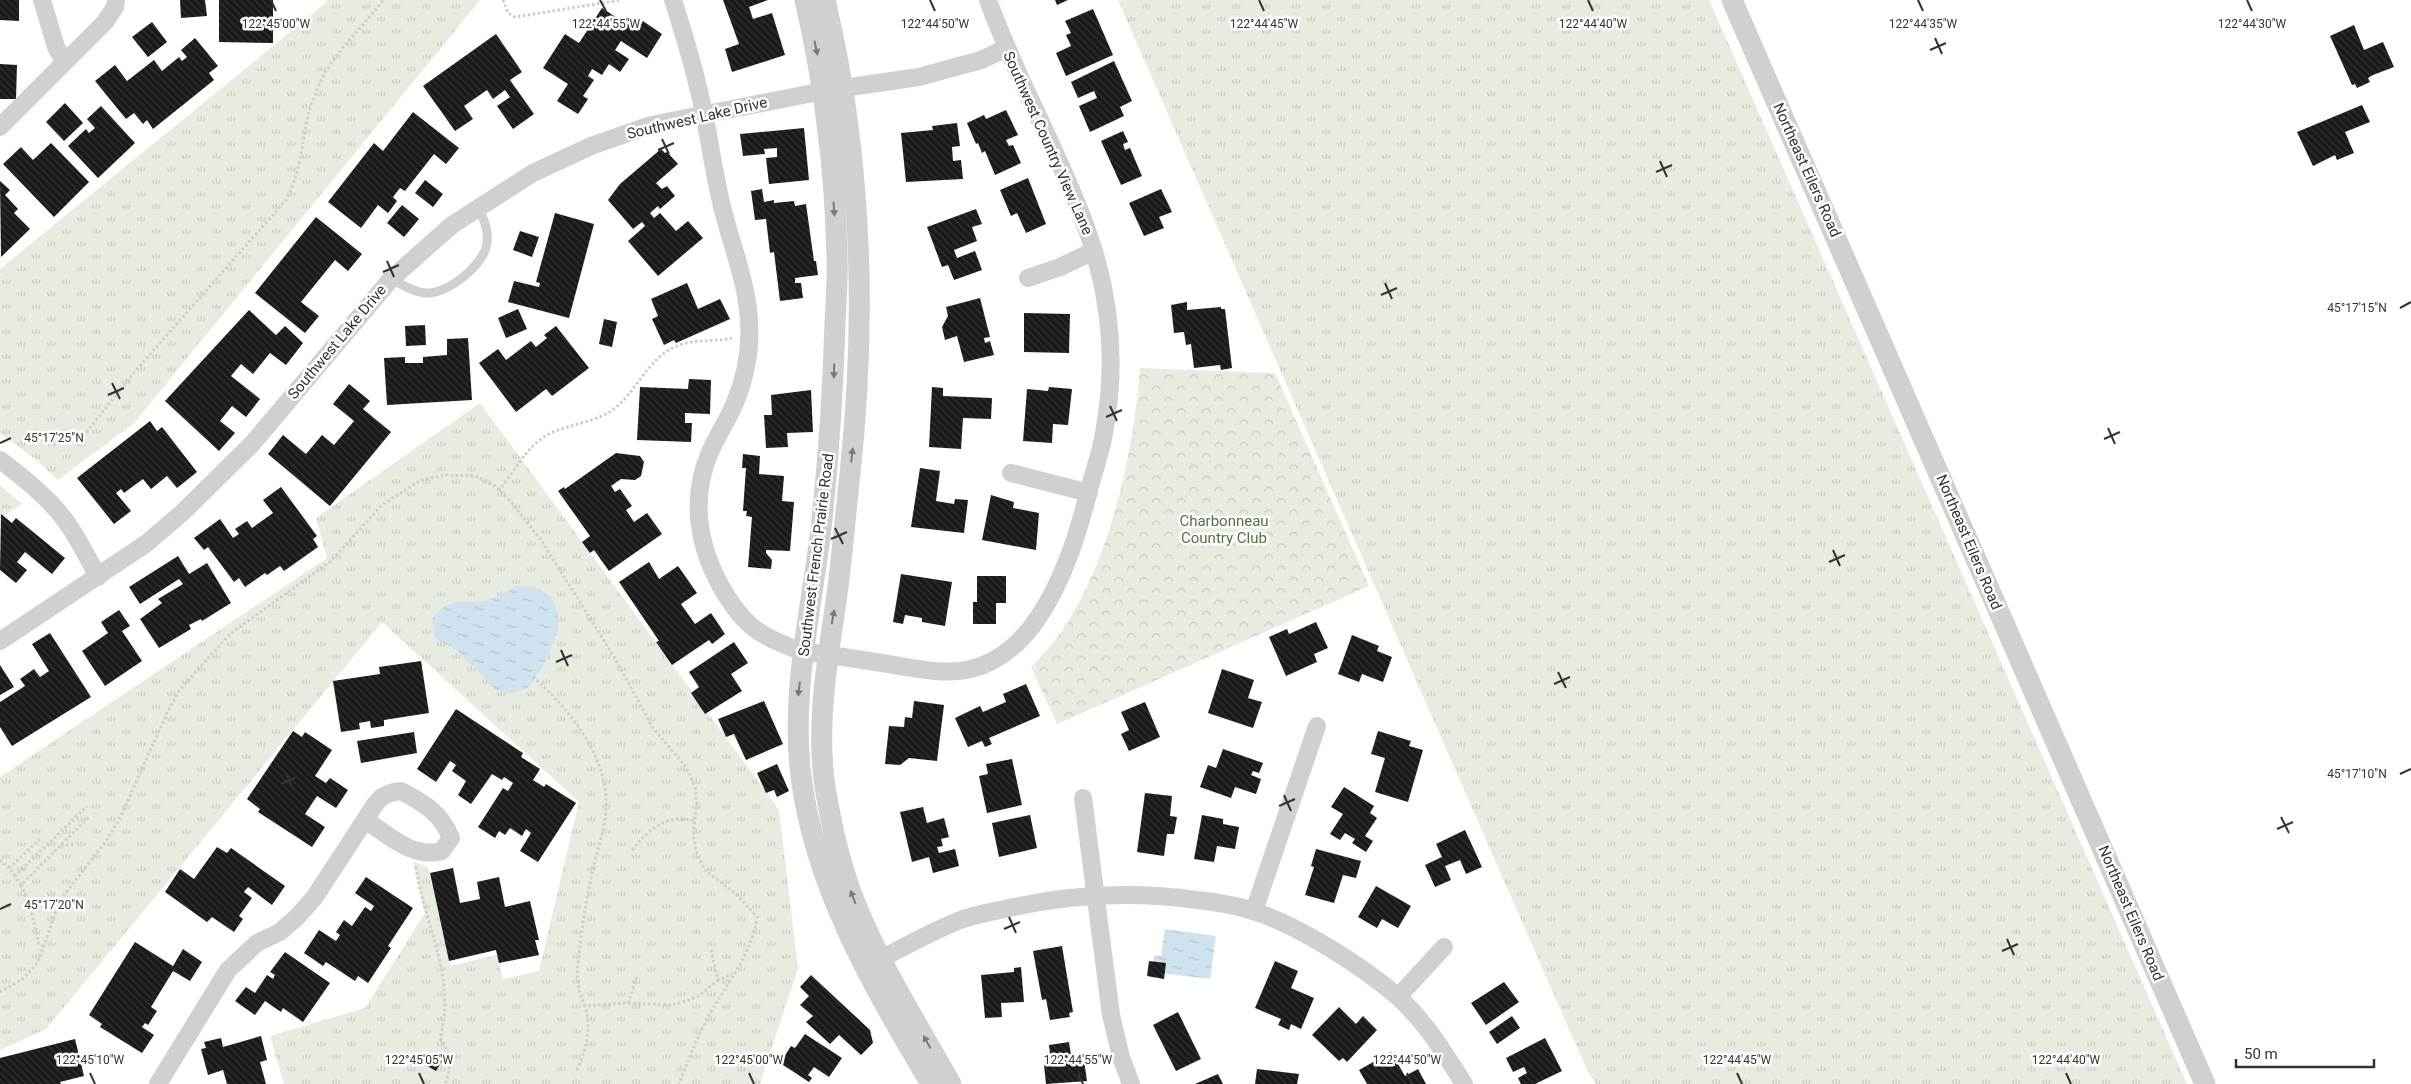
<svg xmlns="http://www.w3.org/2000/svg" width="2411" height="1084" font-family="Roboto,sans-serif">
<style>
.grass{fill:url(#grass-tufts)}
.forest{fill:url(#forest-crowns)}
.water{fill:url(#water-ripples)}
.building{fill:url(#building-back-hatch)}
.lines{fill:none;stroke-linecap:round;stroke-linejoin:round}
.path{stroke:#cdcdcd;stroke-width:3;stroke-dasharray:2.5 2.5;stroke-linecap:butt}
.service{stroke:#d0d0d0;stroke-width:9}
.minor{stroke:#d0d0d0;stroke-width:18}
.tertiary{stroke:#d0d0d0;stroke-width:21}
.oneway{fill:#7a7a7a}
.ticks{fill:none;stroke:#333;stroke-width:2}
.labels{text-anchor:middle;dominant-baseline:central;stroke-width:5;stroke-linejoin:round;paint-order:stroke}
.street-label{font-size:15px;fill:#333;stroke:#fff}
.park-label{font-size:15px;fill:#56703f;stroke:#fff}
.ticks-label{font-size:12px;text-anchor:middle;fill:#333;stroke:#fff;stroke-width:5;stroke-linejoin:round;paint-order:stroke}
</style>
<defs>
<pattern id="grass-tufts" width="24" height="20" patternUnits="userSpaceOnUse" patternTransform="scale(1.25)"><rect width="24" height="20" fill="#e6ecdf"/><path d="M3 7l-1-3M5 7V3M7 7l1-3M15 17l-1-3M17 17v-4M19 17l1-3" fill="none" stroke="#c6cbc0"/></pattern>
<pattern id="forest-crowns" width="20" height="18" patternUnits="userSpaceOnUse" patternTransform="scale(1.25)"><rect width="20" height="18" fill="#e6ecdf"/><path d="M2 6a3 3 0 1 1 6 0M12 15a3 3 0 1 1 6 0" fill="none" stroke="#c6cbc0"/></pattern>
<pattern id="water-ripples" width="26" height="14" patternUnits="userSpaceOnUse" patternTransform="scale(1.25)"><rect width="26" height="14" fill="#cfe2ee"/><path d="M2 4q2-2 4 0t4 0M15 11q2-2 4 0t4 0" fill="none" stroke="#b2c2cd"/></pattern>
<pattern id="building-back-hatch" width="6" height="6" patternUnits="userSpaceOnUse" patternTransform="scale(1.25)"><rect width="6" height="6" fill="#1a1a1a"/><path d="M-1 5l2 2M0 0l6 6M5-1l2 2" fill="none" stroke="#333"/></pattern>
</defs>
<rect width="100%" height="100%" fill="#fff"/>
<path class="grass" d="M325 0H480L134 423 58 480 34 458 0 433V269L327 2Z
M1118 0H1709L2187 1084H1596L1587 1070Z
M480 403 779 810 798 968 760 1084H284L270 1036 365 1008 425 913 413 861 428 868 450 966 497 955 503 979 539 971 579 802 382 622 46 1029 0 1050V777L327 558 316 518Z
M0 485 22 504 0 519Z"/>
<path class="forest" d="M1140 368 1275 373 1369 586 1057 724 1031 667C1103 601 1133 462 1140 368Z"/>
<path class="water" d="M516 586 536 588 551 596 558 614V630L552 647 542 668 529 687 513 693 497 691 457 650 435 638 432 619C452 595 457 605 484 601 495 599 507 592 516 586Z
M1165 929 1216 936 1210 979 1152 972 1154 955 1161 956Z"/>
<path class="building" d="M0 0H19V21L0 20Z
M180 0H205L207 16 181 18Z
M219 0H273V43L219 42Z
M723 0H768L749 7 753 19 772 13 785 55 732 72 725 49 739 44Z
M1055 0H1068L1057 5Z
M602 8 625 23 628 19 640 26 643 21 662 34 647 58 621 41 615 50 629 59 620 72 609 64 602 75 592 69 588 76 594 80 583 96 588 99 578 114 557 101 568 84 543 68 565 34 579 43Z
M1093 9 1113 55 1066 76 1056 53 1071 46 1066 35 1071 33 1065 21Z
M152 22 167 42 148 57 132 37Z
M2354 25 2364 50 2383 42 2394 67 2373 75 2368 78 2370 82 2357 88 2355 84 2352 85 2330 36Z
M496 34 522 72 510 80 534 114 513 129 497 106 510 97 505 90 493 99 487 90 464 106 473 119 455 131 423 86Z
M195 38 218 66 209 73 214 80 153 129 147 120 143 124 134 113 126 119 95 81 115 65 127 81 154 60 162 71 179 57 182 61 187 57 181 50Z
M1114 61 1132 101 1120 107 1124 116 1090 132 1079 106 1097 98 1094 91 1078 98 1071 82Z
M0 64 17 65 16 99H0Z
M65 103 83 123 64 141 46 122Z
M2362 105 2370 122 2345 132 2354 153 2337 160 2335 155 2313 166 2297 132Z
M101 106 135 143 98 178 68 146 86 129 89 133 95 128 87 119Z
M1006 110 1018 135 1006 140 1009 146 1013 145 1021 163 995 175 985 151 982 153 978 143 976 144 967 123 984 115 986 119Z
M413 112 459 148 446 164 434 154 405 191 400 188 393 197 397 201 388 213 378 205 361 228 328 202 374 143 383 151Z
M957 123 960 146 952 147 953 161 961 160 963 179 906 182 901 133 933 130 932 126Z
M804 128 809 180 769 184 766 158 777 157V148L764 149 765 154 743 156 740 134Z
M1123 131 1128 142 1123 144 1125 150 1130 148 1142 176 1121 185 1101 141Z
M51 143 89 182 54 217 3 164 21 147 33 160Z
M661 149 665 153 667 152 678 164 656 183 662 189 667 186 675 196 660 209 658 206 650 213 654 218 660 213 676 231 688 221 703 238 658 276 628 241 645 226 642 222 633 229 608 200 620 184Z
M1028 178 1046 224 1026 233 1017 213 1011 216 1000 190Z
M425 180 443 194 433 207 415 193Z
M0 181 10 190 5 195 18 209 14 213 30 229 1 257Z
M762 189 764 202 774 200V203L794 201 795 206 806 204 814 261H816L818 275 795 278V283H801L803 298 780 301 774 252 770 253 766 219 755 220 751 191Z
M1161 189 1172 212 1159 217 1164 228 1144 236 1129 203Z
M402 205 419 219 404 237 387 223Z
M976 209 982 224 972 227 977 241 954 250 957 258 975 251 982 270 954 280 948 265 942 267 927 227Z
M555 213 594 224 569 318 508 302 514 281 539 287 540 283 536 282Z
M316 217 362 254 348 271 335 260 301 302 319 316 305 333 255 293Z
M520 231 539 237 532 257 513 250Z
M687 283 698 309 720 299 730 319 676 343 674 340 664 345 652 319 658 316 651 299Z
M980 298 990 337 984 338 985 343 990 341 994 355 964 362 957 336 945 340 942 327 948 316 946 307Z
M1187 302V310L1221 307V309H1225L1232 368 1221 370 1220 365 1194 368 1191 344 1186 345 1184 332 1174 333 1171 305Z
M518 309 527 329 506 338 498 318Z
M249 310 276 335 285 326 303 343 286 365 270 353 253 374 241 364 231 376 260 399 246 417 232 406 220 421 235 433 219 451 165 401Z
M1024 313 1070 314 1069 353 1024 352Z
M604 319 617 322 612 347 599 344Z
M425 325 426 345 406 346 405 326Z
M556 326 589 368 552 396 546 389 516 412 479 363 498 349 506 360 531 341 536 347 547 338 544 335Z
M468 338 472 400 387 405 384 358 405 357V363H423V357L447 355V339Z
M689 379 711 380 710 414 685 413V423H692L691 442 637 440 640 387 688 389Z
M349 384 370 401 363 409 391 432 330 506 268 454 283 435 306 454 322 435 334 445 354 421 333 404Z
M932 387 943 388V396L992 398 991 419 963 418 961 449 929 447Z
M1049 387 1072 389 1068 425 1053 424 1052 443 1023 441 1027 389 1048 391Z
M811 390 813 432 787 433 788 447 766 448 764 415H772L771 395Z
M150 421 157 431 162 427 197 472 177 488 167 476 151 489 143 479 124 493 121 489 116 493 131 511 114 524 77 478Z
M616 453 640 456 644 462 641 476 635 480 621 479 611 486 615 492 620 489 632 506 626 510 634 522 647 513 662 534 609 571 594 550 590 553 582 542 590 536 558 491 564 487 565 489Z
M743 454 760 456 759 474 784 476 782 501 794 502 790 551 766 550V553L772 560 771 569 748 567 752 517 746 516 747 511H743L746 468H742Z
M920 468 940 471 936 501 954 504 955 499 968 500 964 533 911 527Z
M281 487 317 536 313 539 318 547 284 571 280 566 267 575 265 573 245 587 239 578 234 582 208 547 204 550 194 538 220 519 233 538 239 534 235 529 247 521 252 528 273 513 263 500Z
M991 495 1014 502 1013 508 1039 513 1036 550 982 540Z
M1 514 12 523 16 518 65 558 52 574 25 552 17 562 27 570 16 583 0 570Z
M178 556 189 574 207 563 231 603 202 621 201 619 189 625 191 629 159 648 140 619 162 603 158 599 183 584 179 579 140 604 129 587Z
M649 562 659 579 678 566 697 593 681 604 695 624 711 613 725 634 712 644 709 640 672 665 656 642 659 641 619 582Z
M901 574 952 582 945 626 922 622V618L905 615 903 624 893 622Z
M977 576H1006V603H996V624H973V602H977Z
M119 610 130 626 122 631 142 661 105 686 82 651 108 633 101 622Z
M1316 622 1328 648 1314 654 1317 662 1286 676 1269 637 1287 629 1289 634Z
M50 633 91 697 12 746 0 727V702L25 686 20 679 34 669 40 677 49 671 32 644Z
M1352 635 1379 646 1377 651 1392 657 1383 682 1362 674 1359 682 1338 674Z
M734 642 748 663 731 674 742 691 705 714 691 693 699 687 689 672Z
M421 661 429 713 384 720V726L371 728 370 721 359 723 360 729 341 732 333 681 380 674 379 667Z
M0 665 14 687 0 695Z
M1222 669 1254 680 1248 698 1262 702 1253 728 1208 713Z
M1026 684 1040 716 989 738 992 744 985 747 982 741 968 747 955 718 980 706 983 712 1006 702 1003 694Z
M764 701 783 744 746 760 734 734 726 737 718 719Z
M914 701 944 705 937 761 909 758 900 765 885 764 889 726 904 727 905 717 912 718Z
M1145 702 1160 737 1129 751 1121 734 1129 730 1121 712Z
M456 709 523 753 521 757 540 769 533 780 544 787 546 784 576 803 538 862 520 851 531 833 526 829 522 836 510 828 505 835 499 831 495 838 478 827 503 788 508 791 513 783 504 777 502 780 492 774 471 804 458 795 466 781 452 771 456 765 450 761 436 782 417 769Z
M293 731 302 737 305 732 332 750 315 776 326 783 330 778 348 790 336 808 317 796 305 814 325 827 312 847 258 812 260 809 247 799Z
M1378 731 1411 741 1409 746 1423 750 1408 802 1375 792 1385 758 1371 754Z
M414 732 417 753 361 763 357 741Z
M1223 749 1263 763 1259 773 1253 771 1251 775 1261 779 1256 794 1235 787 1231 798 1200 787 1208 765 1216 768Z
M1012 759 1022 805 987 813 979 776 988 774 986 764Z
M777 764 789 791 777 797 774 790 766 793 757 773Z
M1344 787 1374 806 1370 813 1377 818 1365 836 1373 841 1366 852 1352 843 1355 839 1345 833 1340 840 1330 834 1343 814 1331 807Z
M1145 793 1172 796 1170 816 1177 817 1174 834H1167L1164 856 1137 852Z
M923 807 927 823 944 818 949 837 941 839 943 846 937 847 939 853 955 849 959 866 933 873 929 857 912 862 900 812Z
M1030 815 1037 848 999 857 992 823Z
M1202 815 1223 819V824L1239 827 1235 849 1217 846 1214 862 1194 859Z
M1465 830 1482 867 1466 874 1460 860 1445 866 1451 880 1435 887 1425 865 1442 857 1436 844Z
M217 847 227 853 231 848 285 886 272 905 248 887 244 892 252 898 239 916 243 919 234 932 212 917 207 922 165 892 180 869 194 879Z
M1316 849 1361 861 1356 878 1343 875 1334 903 1305 895 1314 867 1311 866Z
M453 868 460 903 480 899 477 882 499 877 505 907 530 901 539 940H535L539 955 499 963 496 950 449 961 430 873Z
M366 877 413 908 388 946 391 948 368 983 358 976 355 981 326 962 323 966 304 953 319 930 336 941 340 935 336 932 344 920 352 926 365 907 371 911 374 906 355 893Z
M1376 886 1411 906 1398 928 1382 919 1377 928 1358 917Z
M135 942 173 966 183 949 202 962 190 981 173 971 151 1007 157 1011 148 1025 145 1023 142 1027 154 1035 142 1053 100 1027 102 1024 89 1015Z
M1062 946 1073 1012 1069 1013 1070 1017 1050 1020 1046 999 1042 1000 1033 951Z
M285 952 330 983 303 1022 283 1008 281 1012 265 1001 255 1015 235 1001 246 987 255 993 267 975 273 979 275 975 270 972Z
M1149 961 1166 963 1164 979 1147 976Z
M1275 961 1298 971 1291 988 1314 998 1301 1029 1291 1024 1289 1030 1278 1025 1281 1019 1255 1008Z
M1021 967 1024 1002 1001 1003 1002 1017 985 1018 981 975 1014 972V968Z
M811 975 870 1030 873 1043 861 1055 839 1035 830 1044 806 1022 813 1016 800 1005 809 996 800 987Z
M1504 982 1519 1002 1486 1025 1471 1003Z
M1339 1007 1356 1024 1363 1016 1377 1030 1347 1062 1343 1058 1339 1061 1312 1035Z
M1178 1012 1201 1059 1176 1071 1153 1025Z
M1512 1016 1520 1028 1497 1044 1489 1032Z
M805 1034 842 1058 829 1077 814 1067 808 1075 812 1078 809 1082 780 1063 791 1046 795 1048Z
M261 1036 267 1060 260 1062 266 1084H227L223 1070 208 1075 201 1049 206 1048 204 1042 221 1038 223 1047Z
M1545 1038 1562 1071 1535 1084H1521L1518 1078 1527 1073 1524 1067 1513 1072 1506 1058Z
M75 1039 84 1076 60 1082 61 1084H0V1058Z
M1069 1042 1072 1062 1084 1060 1087 1081 1046 1084 1044 1065 1051 1064 1049 1045Z
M1391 1052 1405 1076 1418 1069 1426 1084H1367L1359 1070Z
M433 1056 442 1061 436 1071 427 1066Z
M1257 1069 1299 1074 1297 1084H1255Z
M1218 1074 1223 1084H1195Z"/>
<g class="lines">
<path class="path" d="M503 0 508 13 515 17 621 0
M77 444 131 376 286 200C305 164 300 133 314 97 329 55 358 34 383 0
M499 491C515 470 529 442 553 432 572 424 594 422 611 411 638 393 648 353 683 344 699 339 716 342 732 338
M533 677C570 710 609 757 606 809 605 828 598 847 594 865 588 890 584 914 581 939 578 968 573 979 585 1006L624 1003 671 1005 687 1001 700 995 718 980
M61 846 76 844
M632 850C649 830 666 813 694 821
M0 860 9 868
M416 867C424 925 457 978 440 1038 451 1054 452 1066 445 1084
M15 876 9 868 40 839
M21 885 15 876 87 806
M44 946 39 944 30 906 21 885 90 816
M711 950 718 980 732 974
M0 992 24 978 38 962 60 900 104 844 120 818 167 713 179 691 200 667 230 634 331 561 382 505 421 480 446 475 476 476 495 486 512 503 541 540 613 655 653 728 686 767 695 786 697 803 693 835 697 854 705 870 738 896 757 917C753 952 725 986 708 1017 697 1038 688 1061 679 1084
M628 1003 637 977
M577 1070C586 1050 592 1028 585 1006"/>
<path class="service" d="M391 279C401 284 415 293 427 293 448 294 484 265 487 243 489 229 483 219 478 206"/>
<path class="minor" d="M42 0 56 47 64 62
M673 0C685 37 696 75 704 113 710 143 714 173 721 202 729 238 744 273 748 309 752 341 747 375 734 405 727 421 717 436 710 452 691 496 697 542 719 583 742 625 759 637 804 652 834 655 864 660 894 665 919 669 946 675 971 669 1023 656 1051 603 1069 556 1078 533 1084 510 1090 486 1095 469 1101 451 1104 433 1118 359 1109 284 1081 214 1053 141 1014 73 988 0
M0 127 105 22 115 7 116 0
M1028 278 1060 267 1094 251
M0 460C25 479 52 500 69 526 80 542 89 560 98 577
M1011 473 1089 493
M0 641 147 543 183 512 252 444 391 279 452 225 533 173 591 146 651 125 823 91 919 77 981 60 1007 48
M401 791C424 803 441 813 451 838L442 851C412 859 389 835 365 820 376 803 379 793 401 791Z
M1083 798 1111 1015 1121 1057 1131 1084
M1254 911 1317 726
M870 965C898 950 928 933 958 921 973 915 990 912 1005 909 1070 894 1131 891 1197 900 1216 902 1237 905 1256 912 1299 926 1364 967 1398 997 1425 1021 1445 1054 1464 1084
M1398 997 1444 947
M158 1084 228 970 257 943 280 932 297 917 314 898 365 820"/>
<path class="tertiary" d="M805 0C824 82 835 172 837 256 838 278 836 301 835 323 833 390 829 453 822 519 813 605 790 690 801 776 815 889 874 987 931 1084
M825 0C862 156 867 315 850 474 845 517 842 560 836 602 827 663 816 725 825 787 831 823 839 860 852 895 877 961 917 1023 951 1084
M1732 0 2205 1084"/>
</g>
<defs><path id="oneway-solid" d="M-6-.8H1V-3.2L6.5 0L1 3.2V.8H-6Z" transform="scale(1.25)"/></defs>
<g class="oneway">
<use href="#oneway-solid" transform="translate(816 48) rotate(78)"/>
<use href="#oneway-solid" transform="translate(834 209) rotate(86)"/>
<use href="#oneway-solid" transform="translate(834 371) rotate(92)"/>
<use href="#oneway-solid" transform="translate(852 455) rotate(-84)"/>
<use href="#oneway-solid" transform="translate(833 617) rotate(-80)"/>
<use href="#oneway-solid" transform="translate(799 689) rotate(97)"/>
<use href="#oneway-solid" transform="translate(853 897) rotate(-111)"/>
<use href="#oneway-solid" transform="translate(927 1042) rotate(-119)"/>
</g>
<path class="ticks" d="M271 0 276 11M600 0 606 11M930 0 935 11M1259 0 1264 11M1588 0 1593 11M1918 0 1923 11M2247 0 2252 11M1935 38 1942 54M1930 50 1946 43M662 139 669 154M658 150 674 143M1660 161 1667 177M1656 172 1672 165M387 261 394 277M383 272 399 265M1385 283 1392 299M1381 295 1397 288M2400 308 2411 302M112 383 120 399M108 395 124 388M1110 406 1117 421M1106 417 1122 410M2108 428 2115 444M2104 439 2120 432M0 443 11 438M835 528 843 544M831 539 847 532M1833 550 1840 566M1829 562 1845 555M561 650 568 666M556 662 572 655M1558 672 1566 688M1554 684 1570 677M286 773 293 789M2400 774 2411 769M281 784 297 777M1284 795 1291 811M1279 806 1295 799M2281 817 2289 833M2277 829 2293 822M0 909 11 904M1009 917 1016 933M1004 929 1020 922M2007 939 2014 955M2002 951 2018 944M90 1073 95 1084M419 1073 424 1084M749 1073 754 1084M1078 1073 1083 1084M1407 1073 1412 1084M1737 1073 1742 1084M2066 1073 2071 1084"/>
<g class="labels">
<g class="street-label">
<text transform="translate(697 118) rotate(-13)">Southwest Lake Drive</text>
<text transform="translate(1048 143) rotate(66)">Southwest Country View Lane</text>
<text transform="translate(1807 170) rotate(66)">Northeast Eilers Road</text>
<text transform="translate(337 342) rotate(-50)">Southwest Lake Drive</text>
<text transform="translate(1969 542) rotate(67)">Northeast Eilers Road</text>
<text transform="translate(816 555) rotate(-83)">Southwest French Prairie Road</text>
<text transform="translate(2131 913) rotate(67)">Northeast Eilers Road</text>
</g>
<g class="park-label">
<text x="1224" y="521">Charbonneau<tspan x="1224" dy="17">Country Club</tspan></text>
</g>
</g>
<g class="ticks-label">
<text x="276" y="28">122°45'00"W</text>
<text x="606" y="28">122°44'55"W</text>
<text x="935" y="28">122°44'50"W</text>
<text x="1264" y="28">122°44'45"W</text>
<text x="1593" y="28">122°44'40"W</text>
<text x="1923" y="28">122°44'35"W</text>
<text x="2252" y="28">122°44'30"W</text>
<text x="2357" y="312">45°17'15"N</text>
<text x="54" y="442">45°17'25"N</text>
<text x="2357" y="778">45°17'10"N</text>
<text x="54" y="909">45°17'20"N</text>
<text x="90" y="1064">122°45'10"W</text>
<text x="419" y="1064">122°45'05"W</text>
<text x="749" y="1064">122°45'00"W</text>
<text x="1078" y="1064">122°44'55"W</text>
<text x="1407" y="1064">122°44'50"W</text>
<text x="1737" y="1064">122°44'45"W</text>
<text x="2066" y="1064">122°44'40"W</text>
</g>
<path d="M2236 1059v8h138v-8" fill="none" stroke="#333333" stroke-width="2.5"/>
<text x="2244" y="1059" font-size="15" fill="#333333" stroke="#ffffff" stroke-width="4" paint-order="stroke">50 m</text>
</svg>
